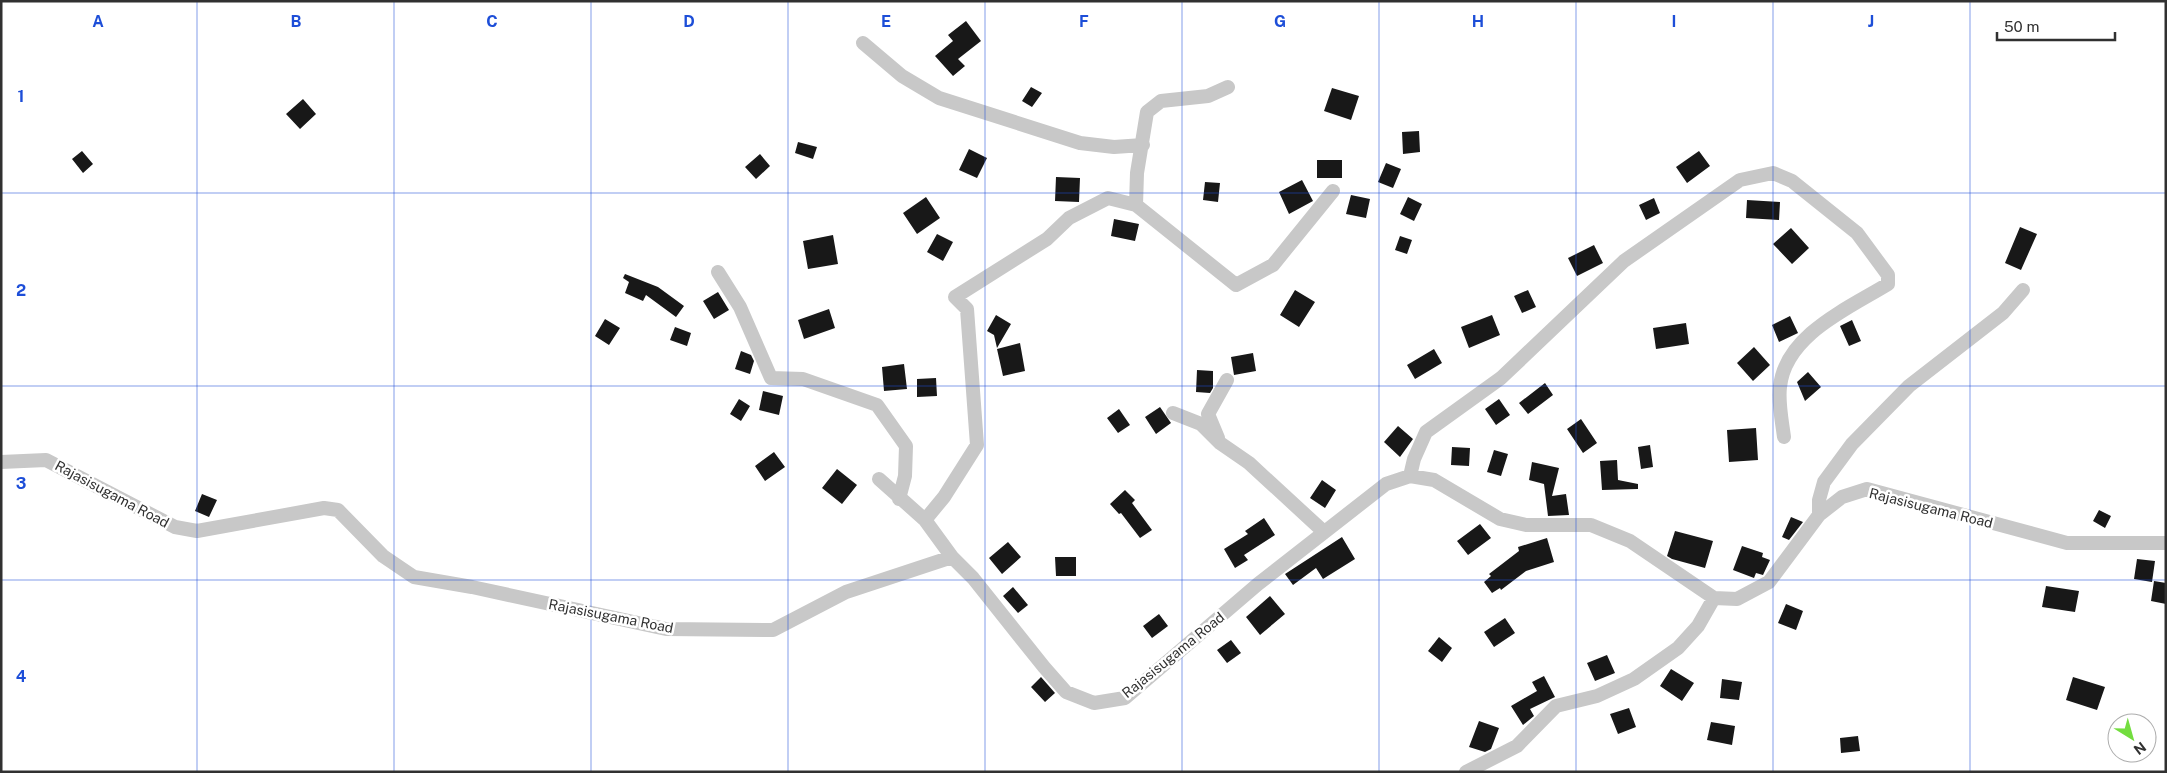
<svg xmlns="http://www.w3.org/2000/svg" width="2167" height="773" font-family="'Public Sans',sans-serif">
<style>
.building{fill:#181818}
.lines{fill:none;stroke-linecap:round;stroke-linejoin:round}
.minor{stroke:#c8c8c8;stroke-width:14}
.grid{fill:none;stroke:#1d4ed8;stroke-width:1;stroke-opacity:0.55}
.labels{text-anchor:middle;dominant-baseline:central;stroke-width:5;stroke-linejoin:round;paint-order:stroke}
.street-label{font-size:14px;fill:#313131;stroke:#fff}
.grid-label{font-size:16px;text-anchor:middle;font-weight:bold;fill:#1d4ed8;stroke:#fff;stroke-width:5;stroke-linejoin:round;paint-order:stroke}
</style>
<rect width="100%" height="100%" fill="#fff"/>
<path class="building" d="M966 21 981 41 958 59 965 66 953 76 935 56 953 41 948 35Z
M1031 87 1042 93 1032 107 1022 101Z
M1332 88 1359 96 1351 120 1324 111Z
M303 99 316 114 300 129 286 114Z
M1419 131 1420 152 1403 154 1402 132Z
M798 142 817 147 813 159 795 153Z
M969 149 987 158 977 178 959 170Z
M82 151 93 164 83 173 72 159Z
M1699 151 1710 166 1687 183 1676 167Z
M760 154 770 166 756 179 745 167Z
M1317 160H1342V178H1317Z
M1386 163 1401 169 1393 188 1378 182Z
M1056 177 1080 178 1079 202 1055 201Z
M1302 180 1313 201 1289 214 1279 192Z
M1205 182 1220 183 1218 202 1203 200Z
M1351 195 1370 199 1366 218 1346 214Z
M926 197 940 218 917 234 903 213Z
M1408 197 1422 204 1414 221 1400 214Z
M1654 198 1660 213 1646 220 1639 205Z
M1747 200 1780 202 1779 220 1746 218Z
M1114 219 1139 224 1135 241 1111 236Z
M2020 227 2037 234 2021 270 2005 263Z
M1791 228 1809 248 1792 264 1773 244Z
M937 234 953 242 943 261 927 252Z
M833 235 838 264 808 269 803 241Z
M1400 236 1412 240 1407 254 1395 250Z
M1594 245 1603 263 1577 276 1568 258Z
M625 274 658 287 684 306 676 317 646 295 643 301 625 293 629 282 623 278Z
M1295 290 1315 302 1299 327 1280 315Z
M1528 290 1536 307 1522 313 1514 296Z
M718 292 729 310 714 319 703 301Z
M829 309 835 328 804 339 798 320Z
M996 315 1011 324 997 348 994 335 987 331Z
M1492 315 1500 335 1469 348 1461 327Z
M1790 316 1798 333 1779 342 1772 325Z
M605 319 620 328 609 345 595 336Z
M1852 320 1861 341 1849 346 1840 326Z
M1686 323 1689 344 1656 349 1653 328Z
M675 327 691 333 687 346 670 340Z
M1020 343 1025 371 1003 376 997 349Z
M1754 347 1770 365 1753 381 1737 363Z
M1434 349 1442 363 1415 379 1407 365Z
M741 351 751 355 754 361 750 374 735 369Z
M1253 353 1256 371 1234 375 1231 357Z
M904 364 907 389 884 391 882 367Z
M1197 370 1213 371V388L1210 393 1196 392Z
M1808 372 1821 387 1805 401 1797 382Z
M936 378 937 396 917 397V379Z
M1545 383 1553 395 1528 414 1519 403Z
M763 391 783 396 779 415 759 410Z
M739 399 750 406 741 421 730 414Z
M1499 399 1510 415 1496 425 1485 409Z
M1160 407 1171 423 1156 434 1145 417Z
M1119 409 1130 425 1118 433 1107 418Z
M1581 419 1597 443 1583 453 1567 429Z
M1398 426 1413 439 1400 457 1384 442Z
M1756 428 1758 460 1729 462 1727 430Z
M1650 445 1653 467 1641 469 1638 447Z
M1452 447 1470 448 1469 466 1451 465Z
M1494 450 1508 454 1501 476 1487 472Z
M774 452 785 467 765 481 755 466Z
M1617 460 1618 480 1638 484V489L1602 490 1600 461Z
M1532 462 1559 468 1552 496 1566 494 1569 515 1548 516 1544 484 1529 480Z
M837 469 857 485 842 504 822 488Z
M1322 480 1336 490 1325 508 1310 498Z
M1125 490 1135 500 1132 503 1152 530 1140 538 1121 513 1119 514 1110 504Z
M202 494 217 500 209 517 195 511Z
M2099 510 2111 516 2105 528 2093 521Z
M1791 517 1803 522 1789 540 1782 537Z
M1264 518 1275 535 1244 555 1248 560 1235 568 1224 549 1248 534 1245 531Z
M1480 524 1491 538 1468 555 1457 541Z
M1675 531 1713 541 1705 568 1672 559 1667 556Z
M1342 537 1355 559 1323 579 1316 568 1293 585 1285 574Z
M1547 538 1554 562 1526 571 1501 590 1500 588 1492 593 1484 582 1491 576 1489 574 1519 551 1518 547Z
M1008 542 1021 557 1002 574 989 558Z
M1742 546 1763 553 1762 557 1770 560 1763 575 1756 573 1754 578 1733 570Z
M1055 557H1076V576H1056Z
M2137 559 2155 561 2152 582 2134 579Z
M2154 581 2166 583V604L2151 601Z
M2046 586 2079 591 2075 612 2042 607Z
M1013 587 1028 605 1018 613 1003 596Z
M1270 596 1285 614 1260 635 1246 617Z
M1786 604 1803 611 1796 630 1778 623Z
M1159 614 1168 626 1152 638 1143 626Z
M1505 618 1515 633 1494 647 1484 632Z
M1439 637 1452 648 1442 662 1428 651Z
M1231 640 1241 653 1227 663 1217 650Z
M1607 655 1615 673 1595 681 1587 663Z
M1671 669 1694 683 1682 701 1660 686Z
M1544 676 1555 697 1530 709 1534 716 1523 725 1511 706 1537 691 1532 682Z
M1041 677 1055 693 1045 702 1031 687Z
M2073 677 2105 687 2097 710 2066 700Z
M1722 679 1742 682 1739 700 1720 698Z
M1629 708 1636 727 1618 734 1610 714Z
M1479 721 1499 728 1491 749 1485 752 1469 747Z
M1711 722 1735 726 1732 745 1707 740Z
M1858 736 1860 751 1841 753 1840 738Z"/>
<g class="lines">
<path class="minor" d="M863 43 902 76 939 98 1080 143 1114 147 1143 145
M1136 205 1137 173 1147 112 1161 101 1208 96 1228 87
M718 272 740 307 771 378 803 379 877 405 906 446 905 476 899 499
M1173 413 1201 424 1220 443 1249 463 1324 532
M1218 438 1208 414 1227 380
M1 462 46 460 175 527 197 531 324 508 338 510 383 556 414 577 472 587 666 629 773 630 846 592 952 557 973 578 1044 667 1066 692 1094 703 1125 698 1258 584 1386 484 1410 476 1434 480 1500 519 1526 525H1591L1630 541 1714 598 1737 599 1769 582 1819 515 1842 497 1867 489 2067 543H2166
M1410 476 1414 459 1426 432 1501 378 1624 261 1740 180 1773 173 1792 181 1857 233 1888 275V284C1849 308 1785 335 1780 387 1778 403 1782 421 1784 437
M879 479 925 520 952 557
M1819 515V500L1824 482 1852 444 1909 386 2003 313 2023 290
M925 520 944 497 977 445 967 309 955 297 1047 239 1069 218 1108 198 1136 205 1236 285 1273 265 1333 191
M1466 772 1517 746 1556 706 1597 696 1634 679 1678 648 1698 626 1714 598"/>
</g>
<path class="grid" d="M197 1V772M394 1V772M591 1V772M788 1V772M985 1V772M1182 1V772M1379 1V772M1576 1V772M1773 1V772M1970 1V772M1 193H2166M1 386H2166M1 580H2166"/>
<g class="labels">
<g class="street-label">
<text transform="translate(112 494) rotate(28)">Rajasisugama Road</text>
<text transform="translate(1931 508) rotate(14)">Rajasisugama Road</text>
<text transform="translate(611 616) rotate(11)">Rajasisugama Road</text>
<text transform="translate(1173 655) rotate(-39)">Rajasisugama Road</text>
</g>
</g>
<g class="grid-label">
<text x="98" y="27">A</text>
<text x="296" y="27">B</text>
<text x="492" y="27">C</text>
<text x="689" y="27">D</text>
<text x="886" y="27">E</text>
<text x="1084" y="27">F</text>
<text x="1280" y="27">G</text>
<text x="1478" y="27">H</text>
<text x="1674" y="27">I</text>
<text x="1871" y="27">J</text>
<text x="21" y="102">1</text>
<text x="21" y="296">2</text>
<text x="21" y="489">3</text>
<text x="21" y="682">4</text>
</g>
<rect width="2167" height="773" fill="none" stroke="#313131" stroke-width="5"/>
<g transform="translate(2132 738) rotate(143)"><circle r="24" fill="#ffffff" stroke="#adadad"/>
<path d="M0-4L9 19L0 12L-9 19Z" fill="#73dd3f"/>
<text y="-8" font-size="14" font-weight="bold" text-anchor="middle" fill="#313131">N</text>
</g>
<path d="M1997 32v8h118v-8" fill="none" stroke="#313131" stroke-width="2.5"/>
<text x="2004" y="32" font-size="15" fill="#313131" stroke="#ffffff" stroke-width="4" paint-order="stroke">50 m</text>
</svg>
